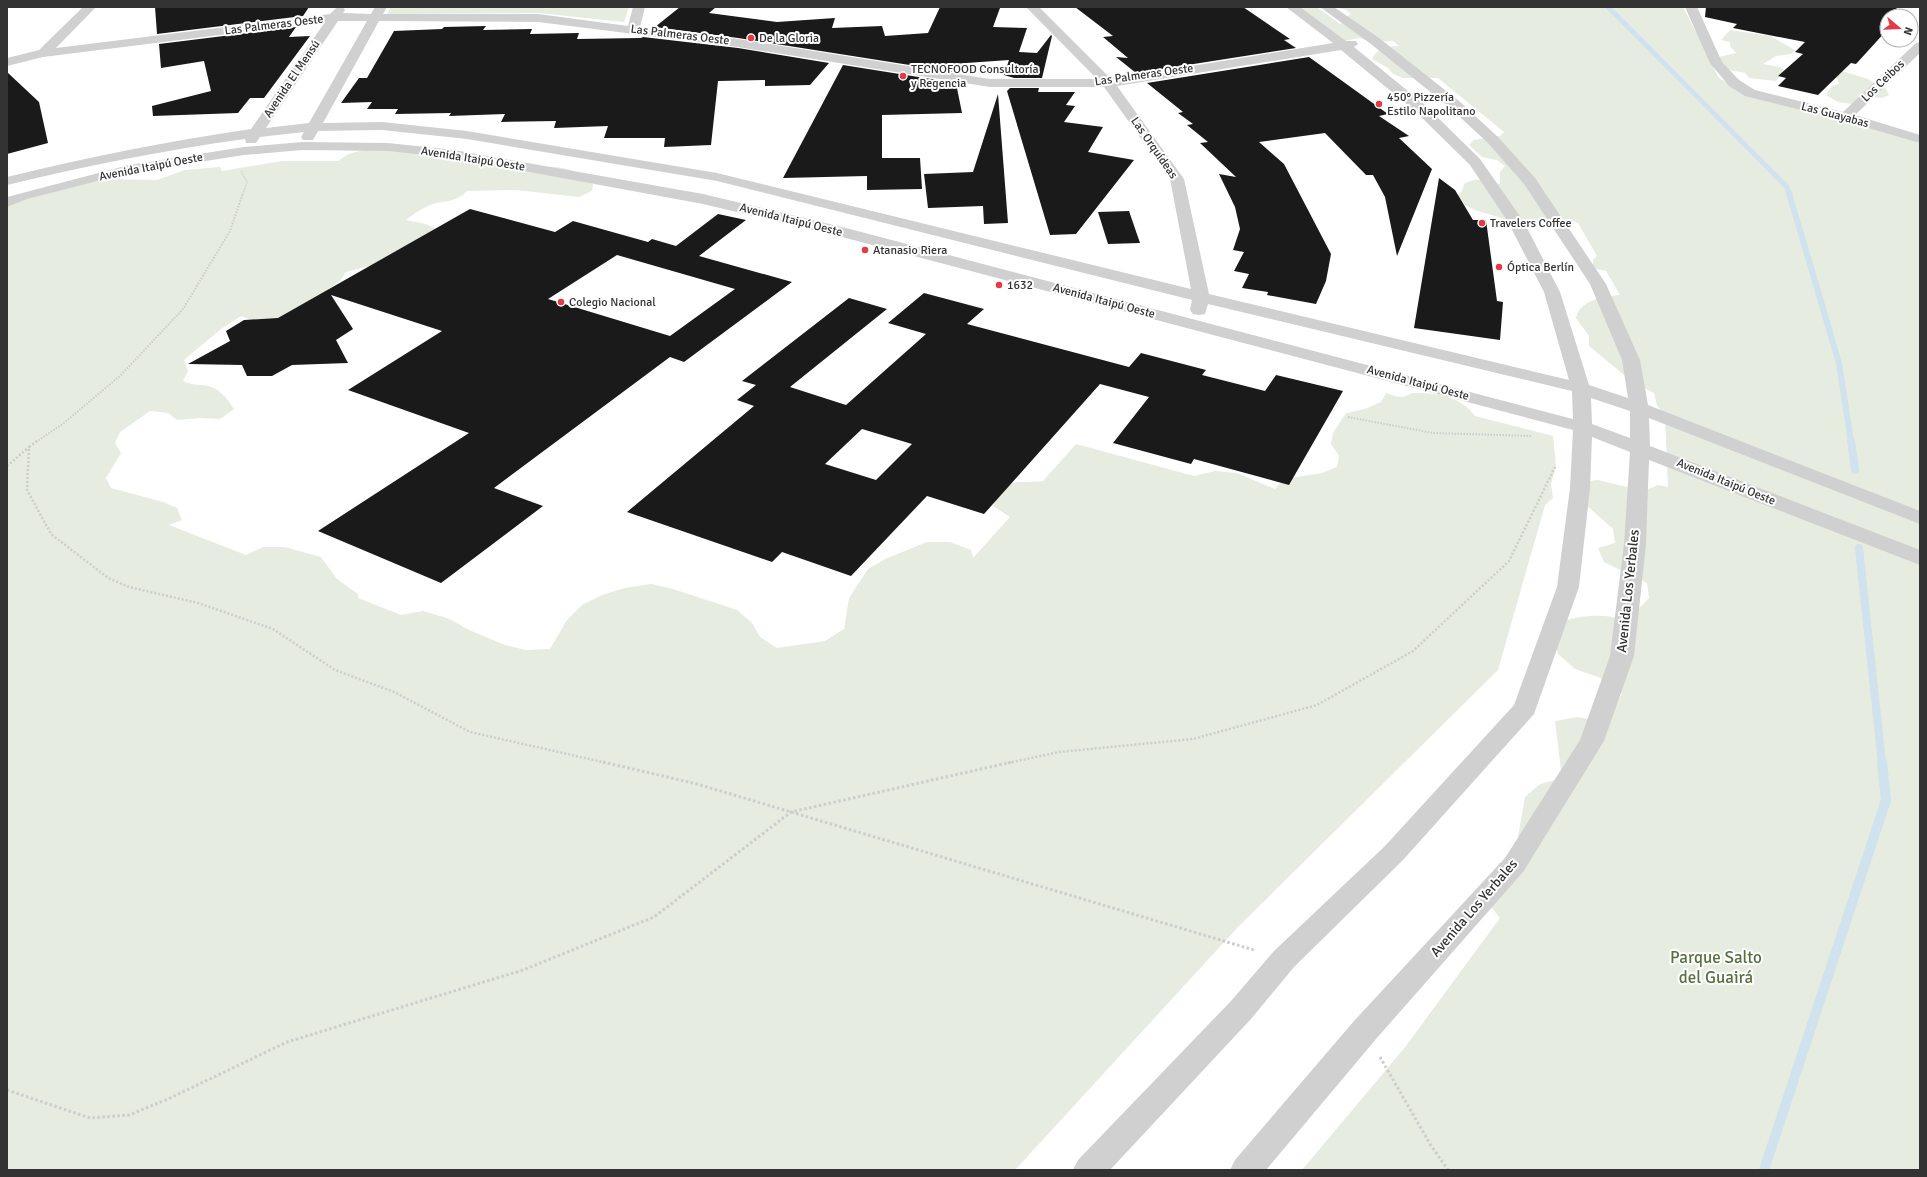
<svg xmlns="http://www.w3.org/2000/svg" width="1927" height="1177" font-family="Signika,sans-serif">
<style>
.green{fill:#e6ecdf}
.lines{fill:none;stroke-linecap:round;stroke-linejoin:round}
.stream-far3{stroke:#cfe2ee;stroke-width:5}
.stream-far2{stroke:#cfe2ee;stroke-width:6}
.stream-far1{stroke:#cfe2ee;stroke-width:8}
.stream{stroke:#cfe2ee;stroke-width:10}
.building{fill:#1a1a1a;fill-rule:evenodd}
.path-far3{stroke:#cdcdcd;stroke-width:1.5;stroke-dasharray:1 1;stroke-linecap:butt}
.path-far2{stroke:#cdcdcd;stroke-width:2;stroke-dasharray:1.5 1.5;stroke-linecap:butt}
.path-far1{stroke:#cdcdcd;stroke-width:2.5;stroke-dasharray:2 2;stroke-linecap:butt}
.path{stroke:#cdcdcd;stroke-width:3;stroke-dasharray:2.5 2.5;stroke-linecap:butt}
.minor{fill:#d0d0d0;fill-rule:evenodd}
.poi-dot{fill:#e63946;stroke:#fff;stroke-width:1.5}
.labels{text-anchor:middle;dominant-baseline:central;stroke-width:4;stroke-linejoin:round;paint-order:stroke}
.far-street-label{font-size:12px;fill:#333;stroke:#fff}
.far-poi-label{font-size:12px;fill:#333;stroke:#fff;text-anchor:start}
.street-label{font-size:14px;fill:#333;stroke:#fff}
.near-park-label{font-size:17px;fill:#56703f;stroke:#fff}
</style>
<rect width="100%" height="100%" fill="#fff"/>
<path class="green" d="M391 7H629L624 22 539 13 387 14Z
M1299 7H1317L1340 24 1345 22 1344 18 1351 14 1346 10 1336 7H1683L1696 32 1703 37 1719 57 1736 53 1730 46V42L1721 40 1730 30 1770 36 1795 50 1791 54 1776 56 1763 64 1780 67 1784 70 1776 81 1749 78 1745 73 1713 67 1719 78 1734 87 1920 138V1170H1302L1406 1046 1500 918 1486 901V881L1499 863 1525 858 1518 837 1525 797 1540 784 1562 778 1555 721 1578 717 1604 722 1622 694 1601 678 1575 669 1558 654 1553 636 1559 622C1587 614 1601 614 1628 620L1649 598 1647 583 1604 562 1598 548 1615 543 1613 529 1573 493 1579 482 1598 480 1644 491 1658 485 1668 487 1665 416 1657 405 1654 393 1635 384 1589 346V336L1576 318C1580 300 1603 296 1620 295L1606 271 1593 268V260L1597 256 1578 223 1574 221 1568 227H1550L1539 221 1521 224 1475 210 1462 203 1457 196 1462 191 1464 184C1476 176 1487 181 1500 184V172L1505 166 1497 160 1482 157 1469 145 1474 140 1500 136 1504 132 1438 78H1403L1393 74 1388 68 1372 59C1380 46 1384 47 1399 46L1393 41 1372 42 1360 38 1344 41Z
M1826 66 1868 79 1874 83 1885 87 1889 95 1882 98 1871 97 1858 105 1838 102 1826 95 1832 86 1839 84 1837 78 1824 73Z
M364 150 407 152 486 161C513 182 558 149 593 184L592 191 579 197 516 190 467 191C452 205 443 199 428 206 421 209 412 215 406 220L426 224 445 234 385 262 346 272 340 281 316 298 275 320 254 321 241 316 221 329 184 360 188 371 183 381C192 386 199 384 208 386 221 389 227 399 234 409L220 419 200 418 177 420 168 413 150 411 120 432 115 443 121 453 106 478 111 488 163 502 177 508 182 520 169 525 246 555 263 547H285L321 557 337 579 358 594V598L401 615 423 611 450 619 467 629 505 645 526 650 550 649 567 620 582 605 602 595 625 588 651 584 673 589 737 610 752 623 760 637 777 648 825 641 844 629 849 598 868 569 885 559 927 542H950L971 550 973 558 1010 517 993 506C1005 475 1016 484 1043 481L1076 444 1194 476 1215 471 1237 473 1275 489 1284 479 1322 473 1337 467 1339 456 1331 444 1333 433 1346 413 1365 409 1381 402 1386 393C1390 394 1396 397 1401 397 1405 397 1409 394 1413 393 1436 392 1462 397 1475 416L1553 436 1556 466 1551 484 1553 498 1545 505 1498 670 1238 927 1015 1170H7V201L33 190 49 189 111 179 157 180 185 170 220 167 222 171 282 161H338L348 154Z"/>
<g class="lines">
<path class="stream-far3" d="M1608 7 1787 187 1789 194"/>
<path class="stream-far2" d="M1789 193 1839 363 1851 442"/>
<path class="stream-far1" d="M1851 441 1855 470
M1859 548 1882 763"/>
<path class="stream" d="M1764 1170 1886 800 1882 762"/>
</g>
<path class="building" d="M155 7H309L303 16 157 34Z
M680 7H716L709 13 777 22 835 18 832 28 882 26 885 36 928 33 940 7 1000 8 993 27 1027 28 1019 52 1037 53 1051 35 1052 36 1042 78H1014L1004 75 1009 60 952 64 954 72 738 38 655 27Z
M1075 7H1243L1290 39 1284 40 1296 48 1136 73 1116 57 1128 58 1103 37 1113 36Z
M1706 7H1898L1892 13 1901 15 1887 16V30L1856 64 1851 63 1818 95 1778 86 1786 78 1778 76 1803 54 1795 52 1805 42 1733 28 1737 24 1705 17Z
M486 26 483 30 532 29 530 34 579 33 577 39 641 38 643 37 738 48 829 63 810 85 765 86V80L718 81 711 145 664 147 665 138H604L608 126 554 128 556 121 501 122 505 114 449 116 451 113 395 114 398 109H367L372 102 341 103 359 78H367L394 31 442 29 444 27Z
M296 27 289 37 310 36 264 98H250L238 113 153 116 152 106 211 91 204 61 161 68 159 44Z
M1309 57 1388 114 1379 116 1409 136 1399 138 1432 169 1397 256 1385 197 1373 175H1366L1325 133 1259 142 1284 164 1331 254 1326 281 1316 304 1267 295 1268 292 1242 288 1249 274 1234 271 1244 252 1233 250 1240 229 1235 207 1219 174 1236 177 1200 143 1208 142 1187 125 1193 124 1178 113 1183 112 1147 83Z
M843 65 956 83 962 113 882 115V158H920L922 189 867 190V176L783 178Z
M7 72 39 102 48 143 7 154Z
M1010 88H1039L1038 92H1075L1066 105 1075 106 1064 122 1103 127 1088 152 1134 160 1076 234 1050 235 1007 91Z
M998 94 1008 223 984 224 983 206 928 208 924 174 973 172Z
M1439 178 1455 190 1473 220H1486L1497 301 1503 302 1500 340 1414 328Z
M470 209 555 232 573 221 648 242 652 239 676 246 718 214 746 220 699 256 792 282 684 362 670 357 494 488 543 506 441 583 318 531 469 433 348 390 442 331 331 295 353 329 336 340 348 363 292 365 272 376H247L242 365 188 364 230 341 226 331 244 320 278 318ZM617 255 735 289 670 336 548 299Z
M1129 211 1140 243 1108 244 1098 212Z
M924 293 984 309 967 324 1129 367 1141 353 1206 370 1202 375 1265 391 1276 375 1343 391 1289 485 1194 459 1191 464 1113 443 1149 397 1100 384 984 514 927 496 851 576 782 552 772 562 627 512 754 406 737 400 756 385 742 381 849 298 887 309 790 387 846 405 926 334 888 323ZM862 429 912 444 876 480 825 464Z"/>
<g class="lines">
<path class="path-far3" d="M241 171 247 182 243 194"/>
<path class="path-far2" d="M1348 417 1433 433 1532 436
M36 442 64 423 121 375 183 309 230 231 243 193"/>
<path class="path-far1" d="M37 441 29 447 27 490 51 534 108 578 129 587 198 603 273 629 335 670 394 692 470 732 607 763
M7 466 29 447
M1008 763 1059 752 1193 739 1317 705 1413 651 1509 561 1555 467"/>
<path class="path" d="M603 762 697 784 1254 950
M1380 1057 1430 1144 1448 1170
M7 1090 90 1118 129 1115 168 1099 287 1042 523 970 654 917 791 812 1012 762"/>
<path class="minor" d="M83 7H96L56 48 330 14 337 7H343L345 10 343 13 371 14 375 7H387L383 14H538L628 26 633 7H645L640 27 738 39 990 79H1097L1026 7H1039L1111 79 1333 43 1286 7H1300L1346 41H1356L1358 44 1354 47 1425 105 1480 159 1524 222 1560 292 1589 385 1628 398 1622 360 1590 284 1524 184 1488 143 1449 107 1371 44 1320 7H1334L1379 38 1459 101 1498 137 1535 178 1606 284 1640 360 1648 405 1920 511V524L1649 418 1650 446 1920 550V565L1649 460 1646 544 1634 656 1604 741 1523 872 1376 1039 1266 1170H1230L1235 1160 1354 1021 1505 858 1580 740 1610 656 1624 544 1630 452 1592 437 1590 488 1579 587 1534 714 1403 860 1294 967 1251 1019 1110 1170H1073L1078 1160 1231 1001 1274 951 1385 846 1514 705 1557 587 1570 488 1573 430 842 237 703 204 454 158 388 151 302 150 244 155 129 173 27 199 7 207V197L129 165 244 147 302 142 388 143 454 150 703 194 846 228 1573 419 1572 391 1208 304 1205 314 1199 315 1193 314 1190 310 1192 300 717 181 467 139 382 130 318 131 313 140H303L301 137 304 132 260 137 256 143H246L245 139C164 150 86 166 7 185V177C88 157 169 141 251 129L325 22 43 57 7 66V58L39 50ZM338 21H367L309 123 266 128ZM379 21 538 22 738 47 990 87H1104L1170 179 1191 289 717 173 467 131 382 122 323 123ZM1341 50 1415 111 1470 165 1508 222 1544 292 1569 380 1209 294 1184 179 1117 86ZM1591 398 1630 411V438L1592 424Z
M1685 7H1697L1722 62 1739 80 1755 90 1843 112 1916 43 1920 42V53L1855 115 1920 135V143L1841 120 1745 96 1729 86 1710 63Z"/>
</g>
<g class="poi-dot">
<circle cx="751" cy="38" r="4"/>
<circle cx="903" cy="76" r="4"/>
<circle cx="1379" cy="104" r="4"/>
<circle cx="1482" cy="223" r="4"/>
<circle cx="865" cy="250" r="4"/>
<circle cx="1499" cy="267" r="4"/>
<circle cx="999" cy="285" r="4"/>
<circle cx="561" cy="302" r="4"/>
</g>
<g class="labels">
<g class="far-street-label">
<text transform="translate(274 25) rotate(-7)">Las Palmeras Oeste</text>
<text transform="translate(680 35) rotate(7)">Las Palmeras Oeste</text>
<text transform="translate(1144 75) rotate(-8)">Las Palmeras Oeste</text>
<text transform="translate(292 79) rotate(-56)">Avenida El Mensú</text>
<text transform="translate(1883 81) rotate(-44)">Los Ceibos</text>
<text transform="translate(1835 115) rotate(15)">Las Guayabas</text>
<text transform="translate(1154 148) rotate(55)">Las Orquídeas</text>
<text transform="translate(473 159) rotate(9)">Avenida Itaipú Oeste</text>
<text transform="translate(151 167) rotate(-11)">Avenida Itaipú Oeste</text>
<text transform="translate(791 220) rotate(14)">Avenida Itaipú Oeste</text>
<text transform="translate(1104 301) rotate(15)">Avenida Itaipú Oeste</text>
<text transform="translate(1418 383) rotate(15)">Avenida Itaipú Oeste</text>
<text transform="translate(1726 482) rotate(22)">Avenida Itaipú Oeste</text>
</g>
<g class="far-poi-label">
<text x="759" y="38">De la Gloria</text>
<text x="911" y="69">TECNOFOOD Consultoría<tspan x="911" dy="14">y Regencia</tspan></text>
<text x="1387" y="97">450° Pizzería<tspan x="1387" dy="14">Estilo Napolitano</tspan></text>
<text x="1490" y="223">Travelers Coffee</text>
<text x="873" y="250">Atanasio Riera</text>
<text x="1507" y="267">Óptica Berlín</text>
<text x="1007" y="285">1632</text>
<text x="569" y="302">Colegio Nacional</text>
</g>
<g class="street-label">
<text transform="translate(1628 591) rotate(-84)">Avenida Los Yerbales</text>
<text transform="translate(1474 908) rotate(-49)">Avenida Los Yerbales</text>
</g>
<g class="near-park-label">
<text x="1716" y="957">Parque Salto<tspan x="1716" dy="20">del Guairá</tspan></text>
</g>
</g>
<rect width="1927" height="1177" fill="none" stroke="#333333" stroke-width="16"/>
<g transform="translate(1899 28) rotate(109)"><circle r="19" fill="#ffffff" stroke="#adadad"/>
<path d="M0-3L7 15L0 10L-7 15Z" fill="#e63946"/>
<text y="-6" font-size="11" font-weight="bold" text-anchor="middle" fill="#333333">N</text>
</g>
</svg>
